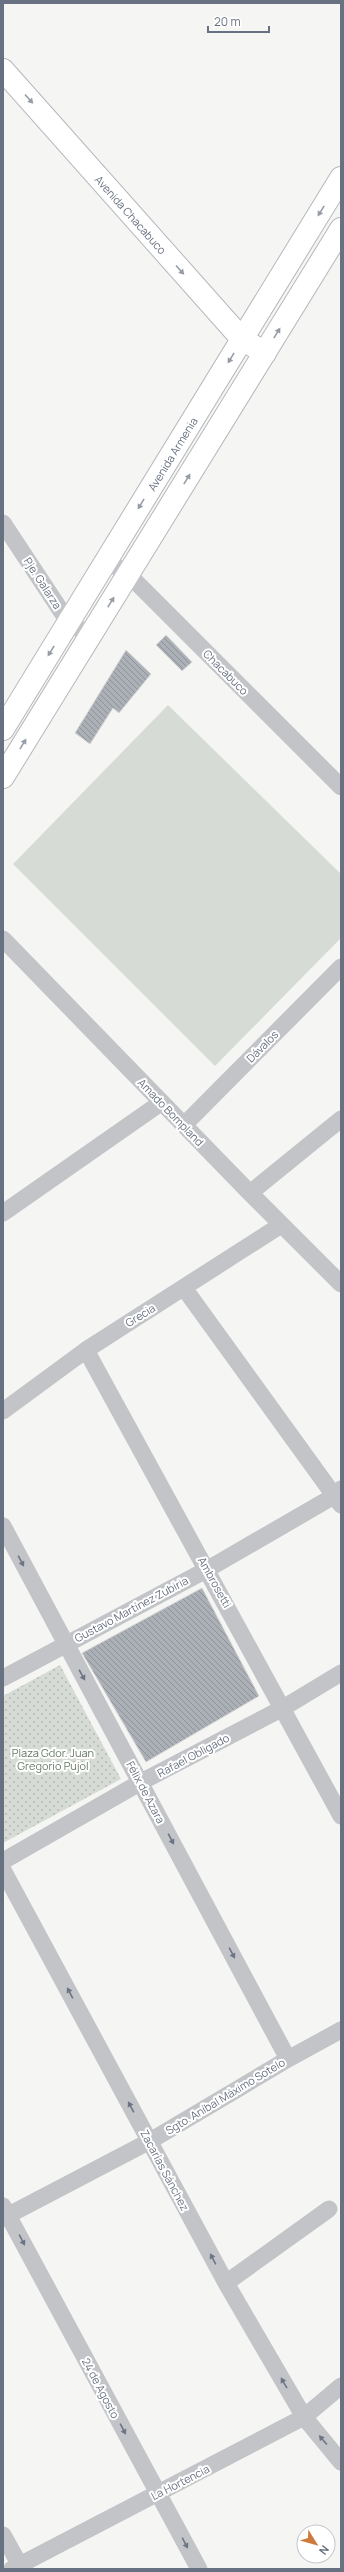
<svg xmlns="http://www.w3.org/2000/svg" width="344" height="2572" font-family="Manrope,sans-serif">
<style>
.park{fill:url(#park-dots)}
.pitch{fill:#d6dcd5}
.building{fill:url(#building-back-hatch);stroke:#d7d7d6}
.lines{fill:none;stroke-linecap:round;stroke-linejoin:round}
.secondary-casing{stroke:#b4b7bc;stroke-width:24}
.primary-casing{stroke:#b5b7bb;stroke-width:24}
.street{stroke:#c2c4c8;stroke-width:17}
.secondary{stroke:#fff;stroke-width:22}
.primary{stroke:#fff;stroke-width:22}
.oneway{fill:#959ca7}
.oneway2{fill:#6c7585}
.labels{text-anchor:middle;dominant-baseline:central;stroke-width:4;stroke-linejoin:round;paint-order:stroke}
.street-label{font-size:11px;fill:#687181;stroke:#fff}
.park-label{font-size:11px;fill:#677966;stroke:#fff}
</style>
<defs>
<pattern id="park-dots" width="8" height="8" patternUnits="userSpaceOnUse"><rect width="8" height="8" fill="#d6dcd5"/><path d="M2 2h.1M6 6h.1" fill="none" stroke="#b1b7b2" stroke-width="1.8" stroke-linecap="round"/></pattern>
<pattern id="building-back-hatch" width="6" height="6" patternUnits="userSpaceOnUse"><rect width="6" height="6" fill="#abafb6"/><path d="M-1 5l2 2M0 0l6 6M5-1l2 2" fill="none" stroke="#8f9399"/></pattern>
</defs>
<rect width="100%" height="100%" fill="#f5f6f3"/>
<path class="park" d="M60 1665 121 1779 3 1843V1696Z"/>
<path class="pitch" d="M168 705 341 874V938L215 1066 13 864Z"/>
<path class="building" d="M166 635 192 662 182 671 156 645Z
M126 650 151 674 119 713 113 708 90 744 75 733Z
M202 1588 259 1696 146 1762 82 1653Z"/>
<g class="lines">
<g class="secondary-casing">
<g id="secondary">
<path id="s1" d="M3 70 242 339 265 353"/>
</g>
</g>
<g class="primary-casing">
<g id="primary">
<path id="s2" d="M3 729 341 178"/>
<path d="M3 777 341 229"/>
</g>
</g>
<path class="street" d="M3 523 69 623 90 635
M107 561 128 574 341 787
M3 939 250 1193 341 1284
M184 1125 341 967
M250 1193 341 1119
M3 1213 162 1102
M184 1288 341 1505
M86 1350 341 1816
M3 1411 86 1350 281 1225
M3 1526 288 2059
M3 1678 208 1569 334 1496 341 1489
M3 1861 141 1782 283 1708 341 1673
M3 1870 226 2283 304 2417 341 2462
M3 2206 199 2569
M3 2218 150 2141 288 2059 341 2030
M226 2283 329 2209
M3 2535 22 2569
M12 2569 304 2417 341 2386"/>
<use href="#secondary" class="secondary"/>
<use href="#primary" class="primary"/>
</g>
<defs><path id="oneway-solid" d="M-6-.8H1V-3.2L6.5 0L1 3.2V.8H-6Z"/></defs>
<g class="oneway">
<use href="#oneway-solid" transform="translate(29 99) rotate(48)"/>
<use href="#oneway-solid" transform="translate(321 211) rotate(122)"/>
<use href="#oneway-solid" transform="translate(180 270) rotate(48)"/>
<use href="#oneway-solid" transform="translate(277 333) rotate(-58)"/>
<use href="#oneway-solid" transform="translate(231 358) rotate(121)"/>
<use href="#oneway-solid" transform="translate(187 479) rotate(-58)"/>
<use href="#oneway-solid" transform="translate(141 504) rotate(121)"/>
<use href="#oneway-solid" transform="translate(111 602) rotate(-58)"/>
<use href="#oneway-solid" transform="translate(51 651) rotate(122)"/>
<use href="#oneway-solid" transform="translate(23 744) rotate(-59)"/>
</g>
<g class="oneway2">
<use href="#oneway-solid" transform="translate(21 1561) rotate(62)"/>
<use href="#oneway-solid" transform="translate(82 1675) rotate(61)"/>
<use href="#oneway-solid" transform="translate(171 1839) rotate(62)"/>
<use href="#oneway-solid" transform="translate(232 1953) rotate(62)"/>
<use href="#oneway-solid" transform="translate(70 1993) rotate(-118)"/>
<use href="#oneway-solid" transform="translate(131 2107) rotate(-118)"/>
<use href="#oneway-solid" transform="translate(22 2240) rotate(62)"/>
<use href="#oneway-solid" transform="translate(213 2259) rotate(-118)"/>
<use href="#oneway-solid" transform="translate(284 2383) rotate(-120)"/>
<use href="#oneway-solid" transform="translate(123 2429) rotate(62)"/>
<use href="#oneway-solid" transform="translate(323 2440) rotate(-130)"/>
<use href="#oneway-solid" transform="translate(185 2543) rotate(62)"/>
</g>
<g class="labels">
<g class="street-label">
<text stroke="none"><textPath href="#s1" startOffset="193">Avenida Chacabuco</textPath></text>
<text stroke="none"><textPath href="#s2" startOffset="323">Avenida Armenia</textPath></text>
<text transform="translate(43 583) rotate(57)">Pje. Galarza</text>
<text transform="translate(226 672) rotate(45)">Chacabuco</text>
<text transform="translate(262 1046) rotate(-45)">Dávalos</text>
<text transform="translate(171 1112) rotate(46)">Amado Bompland</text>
<text transform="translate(140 1315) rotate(-32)">Grecia</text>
<text transform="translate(215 1582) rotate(61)">Ambrosetti</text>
<text transform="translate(131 1609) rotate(-28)">Gustavo Martínez Zubiria</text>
<text transform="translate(193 1755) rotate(-28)">Rafael Obligado</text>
<text transform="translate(146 1792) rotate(62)">Félix de Azara</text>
<text transform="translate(225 2096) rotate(-31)">Sgto. Aníbal Máximo Sotelo</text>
<text transform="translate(165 2170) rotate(62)">Zacarías Sánchez</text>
<text transform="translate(101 2388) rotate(62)">24 de Agosto</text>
<text transform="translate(180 2482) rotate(-27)">La Hortencia</text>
</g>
<g class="park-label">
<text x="53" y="1752">Plaza Gdor. Juan<tspan x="53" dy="13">Gregorio Pujol</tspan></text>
</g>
</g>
<rect width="344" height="2572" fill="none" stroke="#687181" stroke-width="8"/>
<g transform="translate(316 2544) rotate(127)"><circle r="19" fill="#ffffff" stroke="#c3c6cd"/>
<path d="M0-3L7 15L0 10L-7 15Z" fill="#cf793a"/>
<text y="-6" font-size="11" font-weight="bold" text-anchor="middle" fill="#687181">N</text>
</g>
<path d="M208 26v6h61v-6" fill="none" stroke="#687181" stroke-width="2"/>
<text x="214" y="26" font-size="12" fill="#687181" stroke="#ffffff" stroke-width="3" paint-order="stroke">20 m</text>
</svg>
